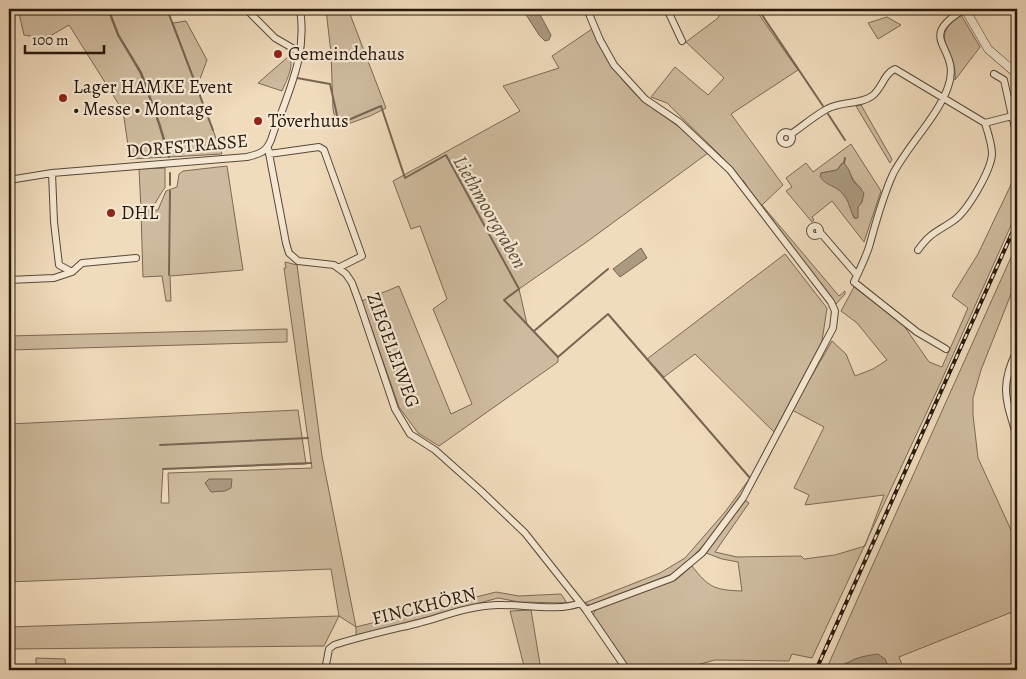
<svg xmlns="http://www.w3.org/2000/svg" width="1026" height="679" font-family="Alegreya,serif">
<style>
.green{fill:#ceba9e;stroke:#7a6955;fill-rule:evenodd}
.water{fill:#ab9980;stroke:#766552}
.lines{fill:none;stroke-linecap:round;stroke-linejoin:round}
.stream{stroke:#766552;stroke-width:2}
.minor-casing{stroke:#584938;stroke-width:8}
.tertiary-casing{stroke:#584938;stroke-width:9}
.minor{stroke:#f5e8d3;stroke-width:6}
.tertiary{stroke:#f5e8d3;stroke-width:8}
.rail-casing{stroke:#26180c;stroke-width:4}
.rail{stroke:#f5e8d3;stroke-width:2;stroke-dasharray:5.5;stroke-linecap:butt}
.poi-dot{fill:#8f2418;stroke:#f5e8d3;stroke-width:2}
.labels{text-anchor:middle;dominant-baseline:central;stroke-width:4.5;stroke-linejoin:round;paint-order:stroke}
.poi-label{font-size:19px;fill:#26180c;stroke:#f5e8d3;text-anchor:start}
.street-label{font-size:19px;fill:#26180c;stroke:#f5e8d3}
.water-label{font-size:20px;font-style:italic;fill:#5b4c3a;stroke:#f5e8d3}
</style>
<rect width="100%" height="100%" fill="#f0dbbc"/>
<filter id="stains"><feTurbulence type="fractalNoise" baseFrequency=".004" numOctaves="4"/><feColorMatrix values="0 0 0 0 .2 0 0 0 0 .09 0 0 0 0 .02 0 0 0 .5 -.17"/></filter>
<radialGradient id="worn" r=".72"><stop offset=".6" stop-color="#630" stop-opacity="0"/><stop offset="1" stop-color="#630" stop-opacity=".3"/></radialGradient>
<path class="green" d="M18 9H108L118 35 140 73 159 124 169 157 130 159 123 111 69 25 45 39 24 35Z
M109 9H167L222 154 170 157 160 124 142 73 119 35Z
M335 9H348L386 108 370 116 337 128 333 109 331 53 326 10Z
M722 9H755L798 70 731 114 783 185 762 205 839 296 845 291V294L836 304 832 301C805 261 773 226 745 187L747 186 743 180 741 181 721 156 667 103 651 97 675 67 708 95 724 78 686 42 718 18Z
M961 15 980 47 955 80C958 49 926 39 961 15Z
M887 17 901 25 878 39 868 23Z
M186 21 207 60 197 87 173 23Z
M592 29 610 64 626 84 642 101 682 129 708 153 588 241 519 289 527 324 558 357V362L439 446 418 433 399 407 362 301 399 286 451 414 472 404 433 309 447 299 420 226 411 229 393 181 520 111 503 86 559 68 552 56Z
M289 56C295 66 286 81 282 91L258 83Z
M861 105 892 159 890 163 856 106Z
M851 144 881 191 864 242 832 201 812 217 814 220 812 222 786 191 792 187 786 178 806 163 813 172ZM842 163C851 172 851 180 861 188L862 202 858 207 857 218H854C851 213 852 208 849 203 844 191 831 182 821 173L837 170Z
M227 166 243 270 170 276 171 301H166L162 276 143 277 141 212 158 210 166 191 177 187 179 174 183 171Z
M165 168V188C160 193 157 203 150 209H141L139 169Z
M1017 172V212L939 386 812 658 792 654 789 661 715 660 679 670H630L593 615 597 607 676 580 692 566C709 588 715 590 742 591L738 562 722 559 706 553 745 500 749 503 715 552 737 557 801 556 804 559 835 555 865 546 884 495 805 505 809 495 794 488 824 427 792 410 832 341 846 354 855 376 873 369 887 360 857 323 841 311 854 287 902 323 929 362 942 367 968 308 952 296 978 254Z
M1017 244V279L981 370 973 398V415L978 458 1017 543V626L1012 612 899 657 904 670H889L885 659 845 663 840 670H826L870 571Z
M785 254 827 308 822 341 774 432 695 354 664 377 647 359Z
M285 262 297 265 322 456 356 627 496 592 519 596 561 594 567 603 519 602 498 598 356 636V627L339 616 324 646 9 649V627L339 616 331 569 9 582V424L298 410 306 464 163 469 161 503H169L168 473 312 468 284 268H286Z
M287 329V342L9 350V336Z
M750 478 730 518 688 561 672 574 590 605 584 603 660 573 685 558 725 512Z
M531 610 541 670H525L510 611Z
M36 658 65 659 66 670H36Z"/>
<path class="water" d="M524 9H537L551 35 549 40 545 41 539 35 525 13Z
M843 163H844L849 170 853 181 864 193 862 202 858 207V218H855C849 210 850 201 842 193 835 185 825 186 820 176L821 173 837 170Z
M641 248 647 258 620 277 613 269Z
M209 479H232L231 488 225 491 211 492 205 483Z
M878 654 885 659 889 670H840C849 658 864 656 878 654Z"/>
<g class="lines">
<path class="stream" d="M108 9 118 35 141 73 159 124 169 157
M167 9 213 130
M758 9 823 106
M297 78 330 84 339 124 381 106 405 178 446 155 519 289 504 300 558 357 608 314 750 478
M828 114 845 140
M844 163 845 158
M170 185V173
M169 275 170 191
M534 331 608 269
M160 445 308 438
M163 469 311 463"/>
<g class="minor-casing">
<path id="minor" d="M246 9 275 38 301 53
M667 9 682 41
M1012 116 1017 135
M985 123 1012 116 1004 80 994 74
M780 138a6 6 0 1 1 12 0a6 6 0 1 1-12 0Z
M791 134C803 126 814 116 827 109 841 101 860 105 872 96 882 89 884 73 895 69L985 123C988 133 992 144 992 154 991 170 968 211 953 221 937 232 931 232 918 250
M268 148 286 243 289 253 298 261 334 265 346 274 352 283 359 302 395 409 410 434 435 450 481 491 525 533 586 610 627 670
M269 154 319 147 324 150 362 256 338 268
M52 173 54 222 59 265 72 272 82 263 136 258
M9 180 52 173 247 157C260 154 266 152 271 140 274 130 278 120 282 111 295 76 306 47 300 9
M810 231a5 5 0 1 1 10 0a5 5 0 1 1-10 0Z
M819 231 857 275
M9 280 54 278 72 272
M946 349 917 332 854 282C859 271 865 259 869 247 876 222 882 198 893 174 908 145 938 116 948 87 963 46 912 40 965 9
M1017 350C999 387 1006 400 1017 437
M586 610 672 578 702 553 743 498 833 328 835 311 831 302 730 170 679 122 645 99 614 65 600 40 587 9
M325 670 329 649 334 645C362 636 390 630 419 623 445 616 469 606 497 605 520 604 559 612 580 603"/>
</g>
<g class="tertiary-casing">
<path id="tertiary" d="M965 9 988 49 1017 74"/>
</g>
<use href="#minor" class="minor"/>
<use href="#tertiary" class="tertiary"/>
<g class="rail-casing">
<path id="rail" d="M816 670 1017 222"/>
</g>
<use href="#rail" class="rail"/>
</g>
<g class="poi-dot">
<circle cx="278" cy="54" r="5"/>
<circle cx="63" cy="98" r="5"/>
<circle cx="258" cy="121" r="5"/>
<circle cx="111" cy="213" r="5"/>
</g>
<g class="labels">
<g class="poi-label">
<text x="288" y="54">Gemeindehaus</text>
<text x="73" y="87">Lager HAMKE Event<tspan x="73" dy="22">• Messe • Montage</tspan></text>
<text x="268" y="121">Töverhuus</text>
<text x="121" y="213">DHL</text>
</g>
<g class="street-label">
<text transform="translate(187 146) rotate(-5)">DORFSTRASSE</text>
<text transform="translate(393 350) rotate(70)">ZIEGELEIWEG</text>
<text transform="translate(424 606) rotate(-14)">FINCKHÖRN</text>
</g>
<g class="water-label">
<text transform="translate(490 212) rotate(60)">Liethmoorgraben</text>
</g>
</g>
<rect width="1026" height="679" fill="none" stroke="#f0dbbc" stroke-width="30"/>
<rect x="10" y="10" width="1006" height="659" fill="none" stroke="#26180c" stroke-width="2.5"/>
<rect x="15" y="15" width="996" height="649" fill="none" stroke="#26180c"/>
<path d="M25 45v8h79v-8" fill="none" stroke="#26180c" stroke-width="2.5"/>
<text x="32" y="45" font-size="15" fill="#26180c" stroke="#f5e8d3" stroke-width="4" paint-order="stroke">100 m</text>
<rect width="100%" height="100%" filter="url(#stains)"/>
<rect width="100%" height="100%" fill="url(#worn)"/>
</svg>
